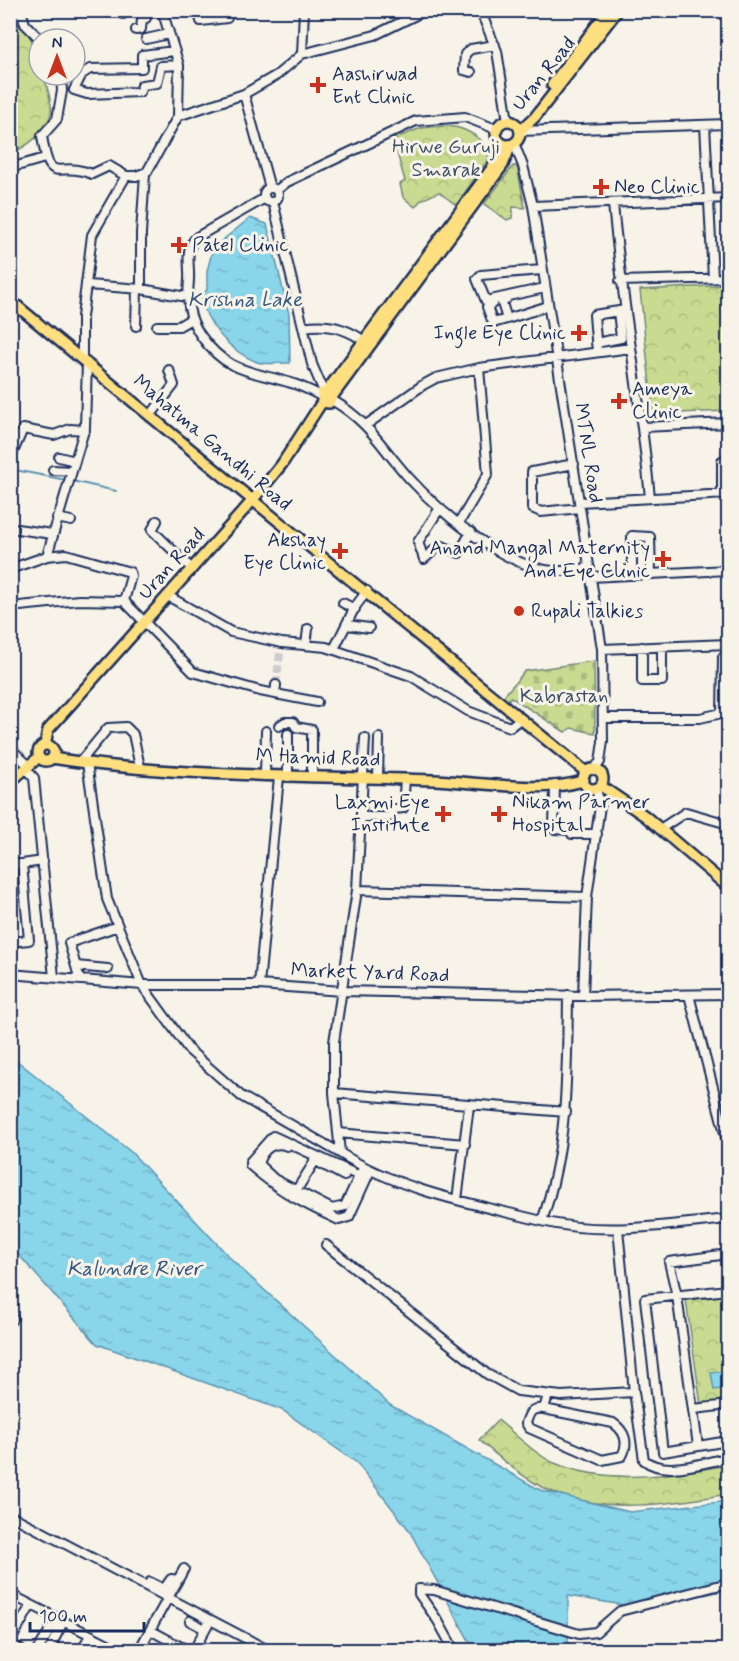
<svg xmlns="http://www.w3.org/2000/svg" width="739" height="1661" font-family="Mynerve,sans-serif">
<style>
.forest{fill:url(#forest-crowns);stroke:#728577;stroke-width:1.5}
.cemetery{fill:url(#cemetery-stones);stroke:#728577;stroke-width:1.5}
.water{fill:url(#water-ripples);stroke:#5d93b1;stroke-width:1.5}
.lines{fill:none;stroke-linecap:round;stroke-linejoin:round}
.stream{stroke:#5d93b1;stroke-width:2}
.minor-tunnel{stroke:#cbcccc;stroke-width:8;stroke-dasharray:8 4;stroke-linecap:butt}
.minor-casing{stroke:#1b2f5e;stroke-width:12}
.major-casing{stroke:#1b2f5e;stroke-width:14}
.minor{stroke:#f7f3e8;stroke-width:8}
.major{stroke:#fedf80;stroke-width:9}
.poi-dot{fill:#c8321e;stroke:#f7f3e8;stroke-width:2}
.labels{text-anchor:middle;dominant-baseline:central;stroke-width:6;stroke-linejoin:round;paint-order:stroke}
.poi-label{font-size:20px;fill:#1b2f5e;stroke:#f7f3e8;text-anchor:start}
.street-label{font-size:20px;fill:#1b2f5e;stroke:#f7f3e8}
.park-label{font-size:20px;fill:#3e5168;stroke:#f7f3e8}
.water-label{font-size:21px;font-style:italic;fill:#365881;stroke:#f7f3e8}
</style>
<defs>
<pattern id="forest-crowns" width="20" height="18" patternUnits="userSpaceOnUse" patternTransform="scale(1.5)"><rect width="20" height="18" fill="#c8db90"/><path d="M2 6a3 3 0 1 1 6 0M12 15a3 3 0 1 1 6 0" fill="none" stroke="#abbc7f"/></pattern>
<pattern id="cemetery-stones" width="16" height="16" patternUnits="userSpaceOnUse" patternTransform="scale(1.5)"><rect width="16" height="16" fill="#c8db90"/><path d="M2 7V4a2 2 0 0 1 4 0v3zM10 15v-3a2 2 0 0 1 4 0v3z" fill="#abbc7f"/></pattern>
<pattern id="water-ripples" width="26" height="14" patternUnits="userSpaceOnUse" patternTransform="scale(1.5)"><rect width="26" height="14" fill="#89d5e9"/><path d="M2 4q2-2 4 0t4 0M15 11q2-2 4 0t4 0" fill="none" stroke="#76b7ca"/></pattern>
</defs>
<rect width="100%" height="100%" fill="#f7f3e8"/>
<filter id="ink" filterUnits="userSpaceOnUse"><feTurbulence type="fractalNoise" baseFrequency=".0167" numOctaves="2"/><feDisplacementMap in="SourceGraphic" scale="12" xChannelSelector="R" yChannelSelector="G"/><feConvolveMatrix kernelMatrix="1 2 1 2 8 2 1 2 1" color-interpolation-filters="sRGB"/></filter>
<g filter="url(#ink)">
<path class="forest" d="M22 24C34 42 39 54 39 75H44C46 86 53 103 51 113 47 132 27 147 11 153L10 26Z
M441 126C458 126 468 130 481 140V149L490 157 456 205 439 192 421 200 415 207 403 197 400 184 405 181 393 139 421 128Z
M513 166H517L525 208 513 207 512 218 507 220 484 204Z
M728 285V411L653 414 640 290Z
M728 1295V1401L701 1405 686 1300Z
M498 1420C514 1433 533 1453 552 1462 607 1486 672 1475 728 1465V1494C669 1504 598 1516 542 1487 519 1475 498 1456 479 1440Z"/>
<path class="cemetery" d="M594 661 595 733 571 728 565 732 511 697 506 702 502 698 525 671Z"/>
<path class="water" d="M250 218 267 224 289 314 290 363C280 363 266 365 257 362 231 352 205 324 201 296L207 290V271L213 248Z
M11 1056 131 1152 236 1264 390 1405 540 1490 630 1512 728 1501V1590L641 1608 568 1596V1646L571 1650H474L409 1530 357 1463 282 1410 97 1344 11 1246Z
M728 1370V1388L714 1390 711 1373Z"/>
<g class="lines">
<path class="stream" d="M10 469 66 480
M72 481 116 491"/>
<path class="minor-tunnel" d="M276 685 281 646"/>
<g class="minor-casing">
<path id="minor" d="M21 10 25 24 40 39
M123 10V14
M162 10 179 65 178 116
M198 10 201 21 227 18V10
M480 10 497 51 508 121
M136 30 141 29 142 19 146 18 148 10
M146 39 169 34
M174 51 142 55V68L90 69 82 74 74 90 87 94 140 92 142 85 157 83 161 66 179 65
M302 54 304 10
M471 72 464 70 465 54 471 49 495 45
M61 75 62 91 57 119 42 136C50 190 58 159 92 174L109 166 126 176
M244 94 270 188
M705 125 713 278
M520 131 728 124
M514 143 523 166 533 206 602 649 603 741 600 762 593 770
M10 168 45 158
M264 195a7 7 0 1 1 14 0a7 7 0 1 1-14 0Z
M277 190 287 182 416 121 465 117 496 129
M265 198 197 237C184 248 190 264 189 280 187 302 188 317 201 336 227 373 252 371 291 383 302 386 311 391 321 396
M273 202 312 364 324 392
M613 204C622 303 641 400 650 498
M533 206 728 198
M542 270 481 275 477 279 486 301 545 288
M620 281 728 278
M88 285 141 289 187 297
M141 289V233L145 174
M506 299 501 300 507 319 548 306
M493 303 487 307 493 323 507 319
M136 326 137 289
M157 326H179L191 319
M304 327C326 323 345 327 364 341
M596 343 621 338 618 311
M597 352 594 315 625 310
M82 359V317L92 235 126 176H136L147 172 178 116 244 94 277 75 302 54 375 35 426 10
M332 400C371 423 380 446 409 478 442 514 503 566 553 571 565 572 578 569 590 568
M150 416 174 385 169 370
M366 425 423 385 436 378 479 368 631 348
M643 427 728 423
M59 457 75 461
M10 459 23 429 54 435 70 429 85 430
M574 464 532 472V508L541 512 580 508
M53 470 72 471
M727 488H728
M722 495V461L728 459
M579 502 728 494
M440 508 418 542 424 559 440 545 459 553 471 532
M57 518 71 521
M157 521 152 530 192 569
M459 523 488 474 479 368
M10 528 52 534
M47 556 85 427 87 363
M10 569 47 556 66 554 130 572 131 576 124 601
M632 575V536L650 537 651 574
M591 577 728 570
M168 596 231 632 282 643 326 647 411 676 468 711 510 727 520 719
M343 603 355 609
M10 607 79 600 124 601 193 672 260 691 317 702
M347 625 369 628
M306 645 308 629
M642 647V681H662V647
M334 649 355 607 367 591
M602 649 728 644
M275 694 276 685
M603 718H700L722 713 723 657
M279 726 285 722H293L296 727 312 730V777
M365 738 357 890 334 1042V1093L340 1153C400 1191 474 1204 542 1221 568 1146 567 1074 568 995
M10 748 29 766
M80 762 108 728 126 727 133 734 140 767
M87 763 107 899 142 985 189 1050 241 1096 340 1153
M26 769 34 778 54 977
M265 776 266 731
M288 777V734
M378 778 379 738
M555 785 554 829 570 830 572 834H597
M362 817H389L395 809 403 808 405 779
M660 829 686 812 728 824
M10 864H22
M357 890 587 897
M10 942 29 940 22 864 43 861
M76 966 108 969
M10 974 142 985H259L342 991 583 996 728 994
M80 980 69 943 118 926
M259 985 279 777
M689 995 728 1145
M583 996 587 897 600 806 596 788
M334 1093 566 1112
M338 1133 465 1144
M287 1146C273 1140 262 1150 258 1164L274 1179 332 1209 345 1206 361 1172
M314 1160 344 1176
M366 1179 273 1136 250 1162V1165C279 1191 304 1204 339 1220L349 1217 370 1171
M296 1191 315 1161
M457 1200 469 1106
M542 1221C603 1236 667 1225 728 1219
M618 1229 634 1392 644 1460C665 1477 703 1462 728 1458
M326 1245 487 1374 518 1391 561 1396 634 1392
M728 1290 645 1299 663 1452 728 1441
M10 1322 13 1318
M544 1409 613 1423C625 1431 629 1443 622 1456L602 1460 529 1428 526 1423C530 1411 531 1408 544 1409L548 1395
M694 1409 728 1405
M698 1446 677 1296 669 1262 728 1254
M10 1515 268 1650
M146 1586 150 1582 164 1589 171 1579 178 1580
M10 1594 120 1650
M190 1621 205 1629
M150 1630 187 1650
M10 1642 31 1605
M10 1643 21 1650
M38 1650 57 1618
M49 1650 63 1622
M82 1650 90 1635
M91 1650 97 1639
M139 1650 184 1569
M194 1650 210 1620
M454 1650 438 1621 419 1594V1589L434 1590 569 1631 579 1634 596 1632 620 1611 728 1583"/>
</g>
<g class="major-casing">
<path id="major" d="M552 85 608 10
M496 133a12 12 0 1 1 24 0a12 12 0 1 1-24 0Z
M520 131 535 117 618 10
M10 300C201 459 394 616 586 772
M326 392 497 161 503 144
M332 397 503 165 511 145
M45 745 48 730 252 501 282 464 322 402V393L327 392 332 395 329 403 322 402
M38 753a8 8 0 1 1 16 0a8 8 0 1 1-16 0Z
M52 758C178 778 307 775 434 780 473 782 550 794 584 780
M583 779a10 10 0 1 1 20 0a10 10 0 1 1-20 0Z
M10 782 39 757
M601 786 645 816 728 887"/>
</g>
<use href="#minor" class="minor"/>
<use href="#major" class="major"/>
</g>
</g>
<g class="poi-dot">
<path d="M315 76h6v6h6v6h-6v6h-6v-6h-6v-6h6z"/>
<path d="M598 178h6v6h6v6h-6v6h-6v-6h-6v-6h6z"/>
<path d="M176 236h6v6h6v6h-6v6h-6v-6h-6v-6h6z"/>
<path d="M576 324h6v6h6v6h-6v6h-6v-6h-6v-6h6z"/>
<path d="M616 392h6v6h6v6h-6v6h-6v-6h-6v-6h6z"/>
<path d="M337 542h6v6h6v6h-6v6h-6v-6h-6v-6h6z"/>
<path d="M660 550h6v6h6v6h-6v6h-6v-6h-6v-6h6z"/>
<circle cx="519" cy="611" r="6"/>
<path d="M440 805h6v6h6v6h-6v6h-6v-6h-6v-6h6z"/>
<path d="M496 805h6v6h6v6h-6v6h-6v-6h-6v-6h6z"/>
</g>
<g class="labels">
<g class="poi-label">
<text x="332" y="74">Aashirwad<tspan x="332" dy="23">Ent Clinic</tspan></text>
<text x="614" y="187">Neo Clinic</text>
<text x="192" y="245">Patel Clinic</text>
<text x="566" y="333" text-anchor="end">Ingle Eye Clinic</text>
<text x="632" y="389">Ameya<tspan x="632" dy="23">Clinic</tspan></text>
<text x="326" y="540" text-anchor="end">Akshay<tspan x="326" dy="23">Eye Clinic</tspan></text>
<text x="650" y="548" text-anchor="end">Anand Mangal Maternity<tspan x="650" dy="23">And Eye Clinic</tspan></text>
<text x="531" y="611">Rupali Talkies</text>
<text x="430" y="802" text-anchor="end">Laxmi Eye<tspan x="430" dy="23">Institute</tspan></text>
<text x="512" y="802">Nikam Parmer<tspan x="512" dy="23">Hospital</tspan></text>
</g>
<g class="street-label">
<text transform="translate(544 74) rotate(-51)">Uran Road</text>
<text transform="translate(212 443) rotate(40)">Mahatma Gandhi Road</text>
<text transform="translate(588 453) rotate(81)">MTNL Road</text>
<text transform="translate(172 564) rotate(-48)">Uran Road</text>
<text transform="translate(318 758) rotate(2)">M Hamid Road</text>
<text transform="translate(370 973) rotate(2)">Market Yard Road</text>
</g>
<g class="park-label">
<text x="446" y="147">Hirwe Guruji<tspan x="446" dy="23">Smarak</tspan></text>
<text x="564" y="696">Kabrastan</text>
</g>
<g class="water-label">
<text x="245" y="300">Krishna Lake</text>
<text x="134" y="1269">Kalundre River</text>
</g>
</g>
<rect width="739" height="1661" fill="none" stroke="#f7f3e8" stroke-width="36"/>
<rect x="18" y="18" width="703" height="1625" fill="none" stroke="#1b2f5e" stroke-width="2" filter="url(#ink)"/>
<g transform="translate(57 57)"><circle r="28" fill="#f7f3e8" stroke="#9fa5b1" stroke-width="1.5"/>
<path d="M0-4.5L10 22L0 15L-10 22Z" fill="#c8321e"/>
<text y="-9" font-size="16" font-weight="bold" text-anchor="middle" fill="#1b2f5e">N</text>
</g>
<path d="M30 1622v9h114v-9" fill="none" stroke="#1b2f5e" stroke-width="3"/>
<text x="39" y="1622" font-size="18" fill="#1b2f5e" stroke="#f7f3e8" stroke-width="4.5" paint-order="stroke">100 m</text>
</svg>
